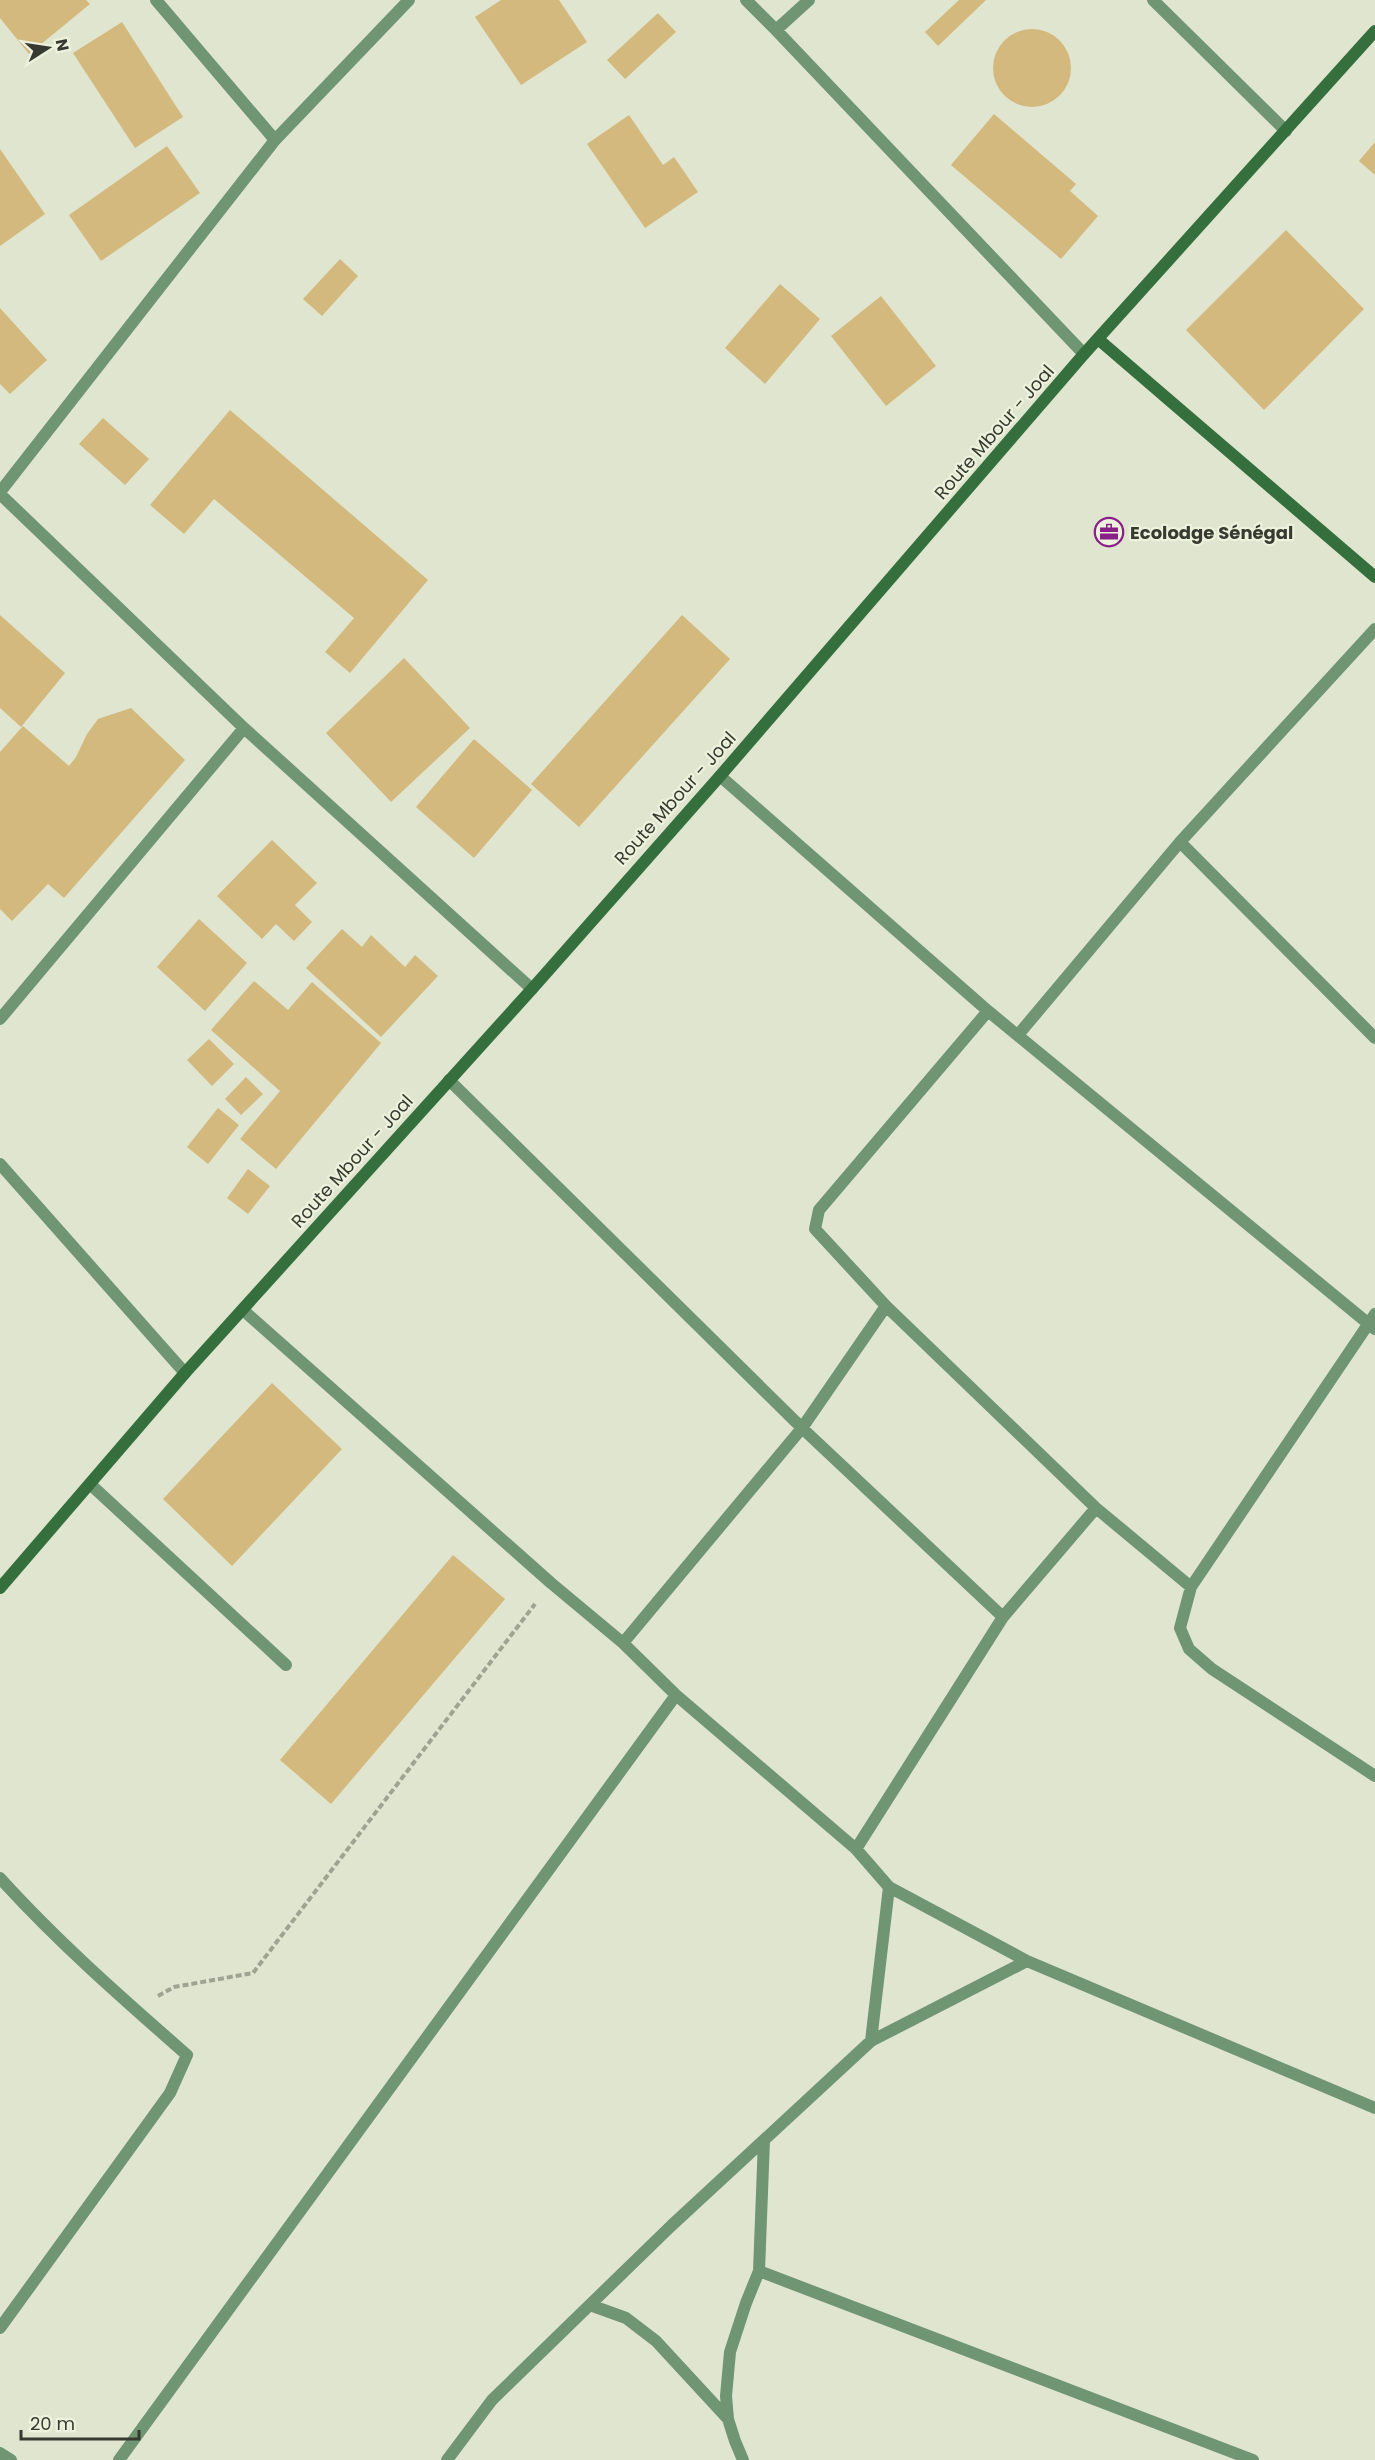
<svg xmlns="http://www.w3.org/2000/svg" width="1375" height="2460" font-family="Poppins,sans-serif">
<style>
.building{fill:#d3b97d}
.lines{fill:none;stroke-linecap:round;stroke-linejoin:round}
.path{stroke:#9fa392;stroke-width:4;stroke-dasharray:6 3;stroke-linecap:butt}
.service{stroke:#709573;stroke-width:12}
.minor{stroke:#709573;stroke-width:12}
.secondary{stroke:#356f3e;stroke-width:12}
.labels{text-anchor:middle;dominant-baseline:central;stroke-width:4.5;stroke-linejoin:round;paint-order:stroke}
.street-label{font-size:18px;fill:#383a31;stroke:#edf2dc}
.poi-label{font-size:18px;font-weight:bold;fill:#383a31;stroke:#edf2dc;text-anchor:start}
</style>
<rect width="100%" height="100%" fill="#e0e5cf"/>
<path class="building" d="M0 0H86L90 4 29 54 0 18Z
M501 0H559L587 42 521 85 475 17Z
M959 0H986L938 46 925 32Z
M658 13 676 32 625 79 607 60Z
M122 22 183 117 135 148 73 53Z
M993 68a39 39 0 1 1 78 0a39 39 0 1 1-78 0Z
M994 114 1076 184 1070 191 1098 216 1061 259 951 165Z
M629 115 663 165 674 157 698 192 645 228 587 144Z
M1375 142V175L1359 161Z
M167 146 200 193 101 261 69 215Z
M0 149 45 214 0 246Z
M1286 230 1364 309 1264 410 1186 330Z
M340 259 358 276 322 316 303 299Z
M780 284 820 319 765 384 725 348Z
M881 296 936 366 886 406 831 336Z
M0 308 47 360 10 394 0 384Z
M230 410 428 580 350 673 325 652 354 618 214 499 184 534 150 505Z
M103 418 149 459 125 485 79 444Z
M0 615 65 673 21 727 0 708Z
M682 615 730 659 579 827 531 784Z
M404 658 470 728 391 802 326 733Z
M131 708 185 760 64 898 48 884 12 921 0 909V752L23 726 69 766 76 757 87 734 98 719Z
M474 739 532 790 474 858 416 807Z
M272 840 317 883 295 905 312 922 294 941 276 924 262 939 217 896Z
M199 919 247 963 205 1011 157 967Z
M342 929 362 947 371 935 405 967 415 955 438 976 381 1037 306 968Z
M254 981 288 1010 312 982 381 1043 276 1169 240 1139 280 1091 211 1030Z
M209 1039 234 1064 212 1086 187 1060Z
M246 1077 263 1094 241 1115 225 1099Z
M218 1108 239 1125 208 1164 187 1147Z
M248 1169 270 1186 248 1214 227 1198Z
M272 1383 342 1449 232 1566 163 1499Z
M453 1555 505 1599 331 1804 280 1760Z"/>
<g class="lines">
<path class="path" d="M158 1996 174 1987 253 1973 535 1604"/>
<path class="service" d="M90 1484 286 1665"/>
<path class="minor" d="M156 0 275 140
M746 0 776 30 1084 354
M1153 0 1286 131
M776 30 809 0
M0 492 275 140 409 0
M0 494 244 728 532 989
M720 776 988 1011 1375 1329
M1180 842 1375 1038
M988 1011 819 1210 815 1229 886 1306 1096 1508 1191 1587
M0 1019 244 728
M1018 1035 1180 842 1375 629
M449 1080 802 1428 1003 1617
M0 1164 185 1373
M243 1310 551 1583 623 1643 676 1695 856 1849 889 1887 1027 1961 1375 2108
M1375 1314 1191 1587 1180 1628 1189 1649 1212 1669 1375 1776
M623 1643 802 1428 886 1306
M856 1849 1003 1617 1096 1508
M0 1878C58 1942 122 1998 187 2055L170 2093 0 2328
M871 2041 1027 1961
M759 2271 1253 2460
M590 2305 626 2318 656 2341 728 2419
M0 2453 11 2460
M119 2460 676 1695
M447 2460 492 2400 671 2226 871 2041 889 1887
M743 2460 735 2441 728 2419 726 2396 730 2352 746 2303 759 2271 764 2140"/>
<path class="secondary" d="M1098 339 1375 577
M0 1588 185 1373 532 989 720 776 1084 354 1375 31"/>
</g>
<defs>
<g id="office-ring" transform="scale(1.5)"><circle r="9.5" fill="#edf2dc" stroke="#892087" stroke-width="1.5"/><path d="M-6-3h4V-5.5h4V-3h4V5H-6ZM-1-4.5V-3h2v-1.5ZM-6 0V1H6V0Z" fill="#892087"/></g>
</defs>
<g fill-rule="evenodd">
<use href="#office-ring" x="1109" y="532"/>
</g>
<g class="labels">
<g class="street-label">
<text transform="translate(994 432) rotate(-49)">Route Mbour - Joal</text>
<text transform="translate(675 798) rotate(-48)">Route Mbour - Joal</text>
<text transform="translate(352 1161) rotate(-48)">Route Mbour - Joal</text>
</g>
<g class="poi-label">
<text x="1130" y="532">Ecolodge Sénégal</text>
</g>
</g>
<g transform="translate(48 48) rotate(78)" stroke="#edf2dc" stroke-width="4.5" paint-order="stroke">
<path d="M0-4.5L10 22L0 15L-10 22Z" fill="#383a31"/>
<text y="-9" font-size="16" font-weight="bold" text-anchor="middle" fill="#383a31">N</text>
</g>
<path d="M21 2430v9h118v-9" fill="none" stroke="#383a31" stroke-width="3"/>
<text x="30" y="2430" font-size="18" fill="#383a31" stroke="#edf2dc" stroke-width="4.5" paint-order="stroke">20 m</text>
</svg>
